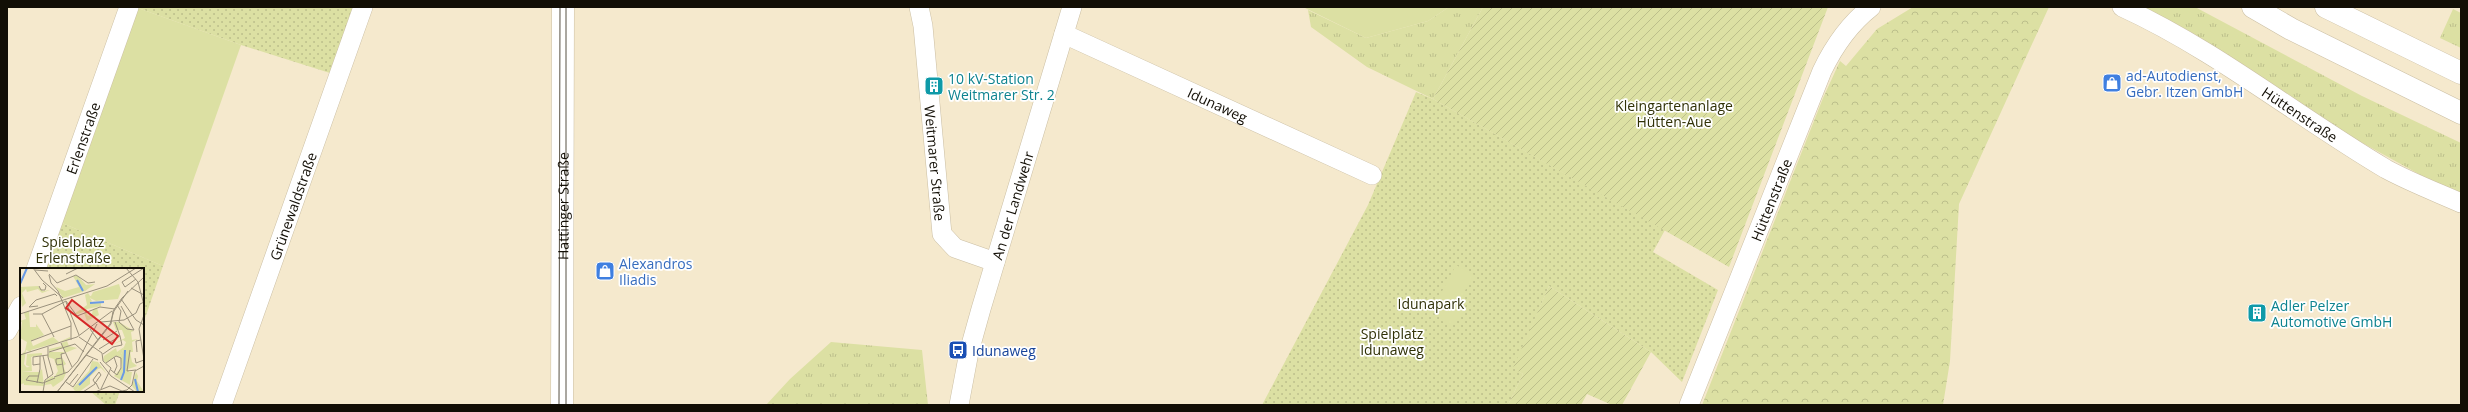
<svg xmlns="http://www.w3.org/2000/svg" width="2468" height="412" font-family="'Open Sans',sans-serif">
<style>
.grass{fill:url(#grass-tufts)}
.forest{fill:url(#forest-crowns)}
.park{fill:url(#park-dots)}
.garden{fill:url(#garden-furrows)}
.pitch{fill:#dce0a3}
.lines{fill:none;stroke-linecap:round;stroke-linejoin:round}
.minor-casing{stroke:#cbbfa4;stroke-width:20}
.major-casing{stroke:#cbbfa4;stroke-width:23}
.highway-casing{stroke:#cbbfa4;stroke-width:23}
.minor{stroke:#fff;stroke-width:19}
.major{stroke:#fff;stroke-width:22}
.highway{stroke:#fff;stroke-width:22}
.tram{stroke:#575042;stroke-width:1}
.labels{text-anchor:middle;dominant-baseline:central;stroke-width:3.5;stroke-linejoin:round;paint-order:stroke}
.shop-label{font-size:14px;fill:#366cbe;stroke:#fff;text-anchor:start}
.culture-label{font-size:14px;fill:#0d838f;stroke:#fff;text-anchor:start}
.street-label{font-size:14px;fill:#120e05;stroke:#fff}
.park-label{font-size:14px;fill:#303106;stroke:#fff}
.transit-label{font-size:14px;fill:#164399;stroke:#fff;text-anchor:start}
.inset-river{fill:none;stroke:#6a9ae4;stroke-width:2}
.inset-road{fill:none;stroke:#9a917d;stroke-width:1}
.view{fill:#d62828;fill-opacity:0.15;stroke:#d62828;stroke-width:2}
.inset-edge{fill:none;stroke:#120e05;stroke-width:2}
</style>
<defs>
<pattern id="grass-tufts" width="24" height="20" patternUnits="userSpaceOnUse"><rect width="24" height="20" fill="#dce0a3"/><path d="M3 7l-1-3M5 7V3M7 7l1-3M15 17l-1-3M17 17v-4M19 17l1-3" fill="none" stroke="#bcbf8b"/></pattern>
<pattern id="forest-crowns" width="20" height="18" patternUnits="userSpaceOnUse"><rect width="20" height="18" fill="#dce0a3"/><path d="M2 6a3 3 0 1 1 6 0M12 15a3 3 0 1 1 6 0" fill="none" stroke="#bcbf8b"/></pattern>
<pattern id="park-dots" width="8" height="8" patternUnits="userSpaceOnUse"><rect width="8" height="8" fill="#dce0a3"/><path d="M2 2h.1M6 6h.1" fill="none" stroke="#bcbf8b" stroke-width="1.8" stroke-linecap="round"/></pattern>
<pattern id="garden-furrows" width="10" height="10" patternUnits="userSpaceOnUse"><rect width="10" height="10" fill="#dce0a3"/><path d="M-1 1l2-2M0 10L10 0M9 11l2-2" fill="none" stroke="#bcbf8b"/></pattern>
</defs>
<rect width="100%" height="100%" fill="#f5e9cd"/>
<path class="grass" d="M1449 7H1483L1433 99 1367 67 1311 27 1308 10 1366 38 1428 21Z
M2144 7H2195L2362 96 2461 143V194L2426 178 2310 114 2189 31Z
M2453 9 2461 13V48L2440 38Z
M831 342 922 350 928 405H766L790 379Z"/>
<path class="forest" d="M1913 7H2049L1959 204 1950 361 1943 405H1702L1823 98 1840 61 1846 66 1877 29Z"/>
<path class="park" d="M355 7 333 74 241 45 138 8Z
M1416 92 1433 99 1665 230 1653 252 1718 290 1682 382 1651 352 1549 286 1514 368 1523 374 1508 405H1262L1368 205Z
M62 223 163 266 143 324V269H45Z
M90 391H120L115 405H106Z"/>
<path class="garden" d="M1483 7H1828L1729 267 1433 99Z
M1549 286 1651 352 1622 405H1612L1587 394 1581 405H1508L1523 374 1513 368Z"/>
<path class="pitch" d="M1303 7H1449L1428 21 1366 38Z
M138 8 241 45 163 266 62 223Z
M1456 265 1474 275 1463 294 1467 303 1455 323 1450 325 1443 322 1440 312 1433 308Z"/>
<g class="lines">
<g class="minor-casing">
<g id="minor">
<path id="s1" d="M919 7 923 26 942 234 955 248 995 262"/>
<path id="s2" d="M2122 7C2216 50 2298 117 2386 169 2410 182 2436 192 2461 203"/>
<path id="s3" d="M1064 34 1372 175"/>
<path id="s4" d="M36 269 129 7"/>
<path d="M7 331 21 306"/>
<path id="s5" d="M222 405 363 7"/>
<path id="s6" d="M959 405 969 352 981 309 1072 7"/>
<path id="s7" d="M1689 405 1822 71C1834 46 1848 25 1871 7"/>
</g>
</g>
<g class="major-casing">
<g id="major">
<path id="s8" d="M562 405 563 7"/>
</g>
</g>
<g class="highway-casing">
<path id="highway" d="M2253 7 2291 29 2461 113
M2326 7 2461 73"/>
</g>
<use href="#minor" class="minor"/>
<use href="#major" class="major"/>
<use href="#highway" class="highway"/>
<path class="tram" d="M559 405 560 7
M566 405V7"/>
</g>
<defs>
<g id="shop-square" transform="scale(1)"><rect x="-9" y="-9" width="18" height="18" rx="4" fill="#3f7fe0" stroke="#fff"/><path d="M-5-2.5h2.3a2.7 3.5 0 0 1 5.4 0H5L5.5 6h-11ZM-1.5-2.5h3a1.5 2.3 0 0 0-3 0Z" fill="#fff"/></g>
<g id="building-square" transform="scale(1)"><rect x="-9" y="-9" width="18" height="18" rx="4" fill="#0f9aa8" stroke="#fff"/><path d="M-4-6H4V6H1V3H-1V6H-4ZM-2.5-4.3h1.7v1.8h-1.7ZM.8-4.3h1.7v1.8H.8ZM-2.5-1h1.7V.8h-1.7ZM.8-1h1.7V.8H.8Z" fill="#fff"/></g>
<g id="bus-square" transform="scale(1)"><rect x="-9" y="-9" width="18" height="18" rx="4" fill="#1a4fb4" stroke="#fff"/><path d="M-5-6H5V4H4V6H2V4H-2V6H-4V4H-5ZM-3.5-4V0h7V-4ZM-3.5 1.2v1.5H-2V1.2ZM2 1.2v1.5H3.5V1.2Z" fill="#fff"/></g>
</defs>
<g fill-rule="evenodd">
<use href="#shop-square" x="2112" y="83"/>
<use href="#building-square" x="934" y="86"/>
<use href="#shop-square" x="605" y="271"/>
<use href="#building-square" x="2257" y="313"/>
<use href="#bus-square" x="958" y="350"/>
</g>
<g class="labels">
<g class="shop-label">
<text x="2126" y="75">ad-Autodienst,<tspan x="2126" dy="16">Gebr. Itzen GmbH</tspan></text>
<text x="619" y="263">Alexandros<tspan x="619" dy="16">Iliadis</tspan></text>
</g>
<g class="culture-label">
<text x="948" y="78">10 kV-Station<tspan x="948" dy="16">Weitmarer Str. 2</tspan></text>
<text x="2271" y="305">Adler Pelzer<tspan x="2271" dy="16">Automotive GmbH</tspan></text>
</g>
<g class="street-label">
<text stroke="none"><textPath href="#s3" startOffset="169">Idunaweg</textPath></text>
<text stroke="none"><textPath href="#s2" startOffset="208">Hüttenstraße</textPath></text>
<text stroke="none"><textPath href="#s4" startOffset="139">Erlenstraße</textPath></text>
<text stroke="none"><textPath href="#s1" startOffset="157">Weitmarer Straße</textPath></text>
<text stroke="none"><textPath href="#s7" startOffset="221">Hüttenstraße</textPath></text>
<text stroke="none"><textPath href="#s6" startOffset="207">An der Landwehr</textPath></text>
<text stroke="none"><textPath href="#s5" startOffset="211">Grünewaldstraße</textPath></text>
<text stroke="none"><textPath href="#s8" startOffset="199">Hattinger Straße</textPath></text>
</g>
<g class="park-label">
<text x="1674" y="105">Kleingartenanlage<tspan x="1674" dy="16">Hütten-Aue</tspan></text>
<text x="73" y="241">Spielplatz<tspan x="73" dy="16">Erlenstraße</tspan></text>
<text x="1431" y="303">Idunapark</text>
<text x="1392" y="333">Spielplatz<tspan x="1392" dy="16">Idunaweg</tspan></text>
</g>
<g class="transit-label">
<text x="972" y="350">Idunaweg</text>
</g>
</g>
<g transform="translate(20 268)">
<rect width="124" height="124" fill="#f5e9cd"/>
<path d="M18 18 23 23 30 22 35 25 30 22 22 25 18 21 7 24 6 21 2 25 6 35 2 39 0 19ZM47 73 49 78 57 80 45 85 43 80 29 83V81L42 78 41 75ZM29 84H44L41 88 46 96 43 98 46 105 43 112 33 119 31 116 25 117 26 112 33 108 34 110 38 103 34 91 28 89ZM22 101 24 118 4 117 2 104H19Z" fill="#dce0a3"/>
<path d="M53 8H58L66 17 75 16 65 23 43 30 36 19 45 23 59 19ZM68 25 70 28H73L70 30 72 33 70 35 81 34V38L67 41 66 43 55 47 54 46 67 37 65 27ZM9 43 10 59H16V56L24 67 11 73 13 78 33 69 39 74 50 69V71L11 82V84L6 82 4 96 7 100 10 99 9 100 2 102 4 115 0 117V88L5 83 7 74 0 70 2 54 0 53 6 51 4 45ZM104 79 100 89 95 88 86 95 83 92 84 88 96 80 97 84ZM72 93 78 94 87 106 81 100 78 101 55 123 53 120 69 103ZM116 104 118 108 115 109 118 108 117 113 124 124H117L112 118Z" fill="#dce0a3"/>
<path d="M77 40 79 47 67 53 64 45 66 44 68 48 72 46 73 41ZM93 54H99L114 63 111 64 112 72 118 71 112 74 113 84H110L112 94 117 98 108 101 109 104H112L110 117 94 108 102 99 100 89 106 74 103 72 90 78 105 70 102 62H96Z" fill="#dce0a3"/>
<path d="M99 16 101 23 98 31 76 33 70 30 73 24ZM22 85V87L11 89 12 103 2 104V100L10 99 6 97 7 86ZM70 108V116L59 124H54Z" fill="#dce0a3"/>
<path class="inset-river" d="M57 12 63 23M0 16 7 0M70 35 84 34M115 111 118 124M101 112 104 104 105 82M59 117 77 99"/>
<path class="inset-road" d="M13 0 22 12 43 30M106 0 118 14M15 2 28 3M29 6 37 15 56 7 68 15 75 14M46 6 58 0M29 7 31 15 38 23 51 55V72M116 11 105 19 102 14 124 0M118 14 124 37M19 18 21 22H25L26 18 23 15M111 20 124 27M101 31 116 52 124 57M46 34 59 67M97 37 101 43 99 54 107 61 114 62 101 38M18 38 9 39 16 32 35 26 37 28M0 46 87 18 116 0M13 46H22L32 65 51 58M22 46 46 33 57 48 80 39 95 41M124 47 119 61 124 91M81 54 104 52 116 45 120 36 124 34M70 61 78 72M59 69 82 85 83 93 91 100 81 121M83 72 97 63M11 73 32 65 34 69M41 75 52 99M79 81 100 68 95 54M110 82 107 103 116 102M29 84 55 76 64 84M117 84 116 73 121 72M83 86 93 79 102 77 100 68M0 87 57 69 92 43M66 87 78 92M20 88 13 89V97L20 96M23 88 28 110M94 89 97 98 94 105M42 90 36 91V94L37 97 43 96M115 90 116 95 124 92M80 94 91 108 115 124M86 95 96 88 101 90V100L97 107 91 102M44 105 41 86 45 85M18 108H9L6 112 23 115 35 110M34 109 48 104 58 93 77 56M46 114 53 119 73 91M17 115 20 101V88L28 87M49 117 58 106M23 124 25 112 33 106 28 89V79M37 124 91 56 93 43 102 30 124 9M37 124 90 56 94 43 108 23M63 124 75 116V115L76 114 78 111 81 107 79 104 73 112 75 115H76L79 121M75 124 90 118 102 123 107 122 112 117 115 103 124 98"/>
<path class="view" d="M52 32 98 68 92 76 46 40Z"/>
<rect width="124" height="124" class="inset-edge"/>
</g>
<rect width="2468" height="412" fill="none" stroke="#120e05" stroke-width="16"/>
</svg>
